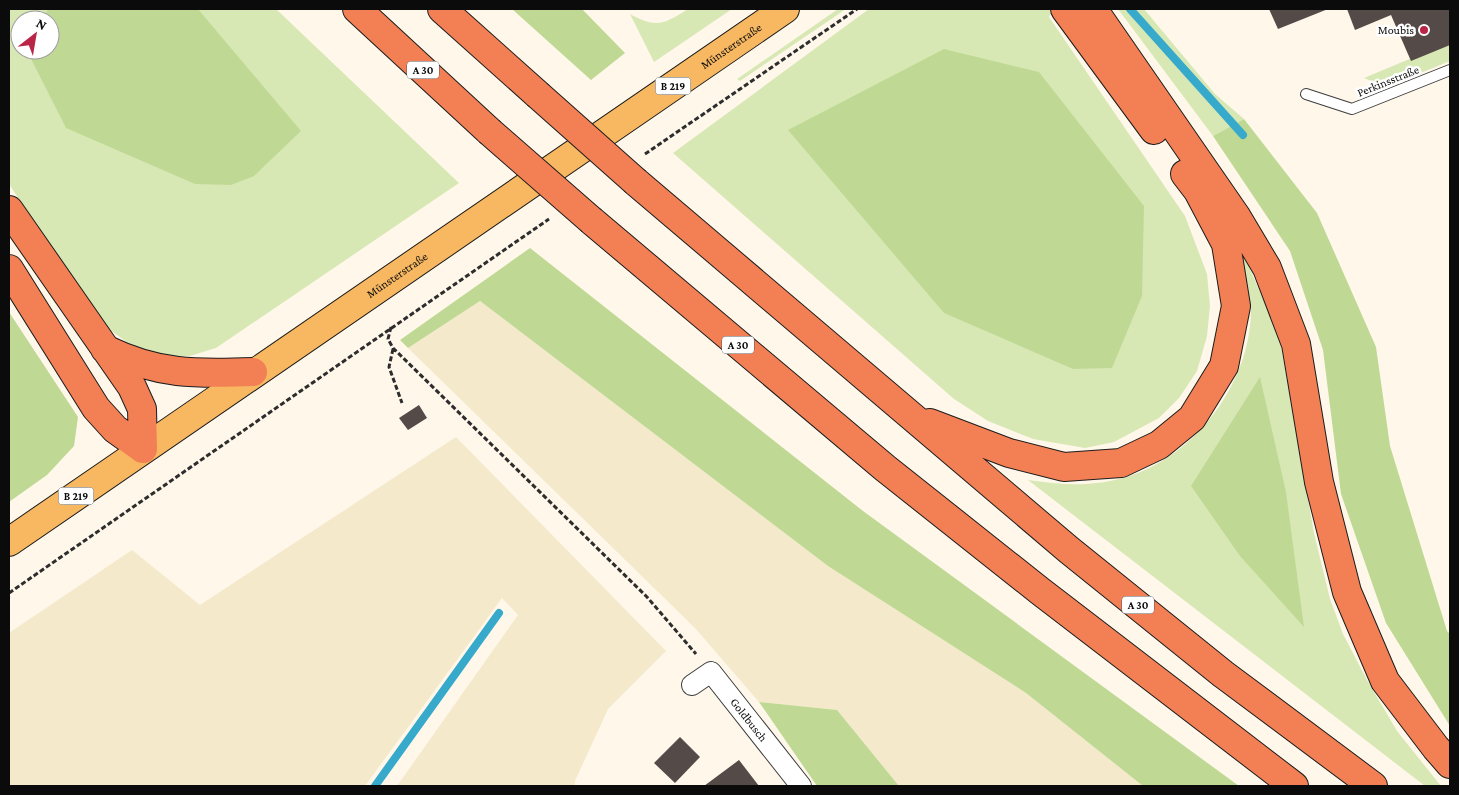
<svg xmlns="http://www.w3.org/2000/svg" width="1459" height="795" font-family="'Crimson Pro',serif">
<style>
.farmland{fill:#f4e9cb}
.green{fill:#d8e8b5;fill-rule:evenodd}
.forest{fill:#bfd994}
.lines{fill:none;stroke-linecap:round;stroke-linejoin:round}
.stream{stroke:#37aacc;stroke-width:8}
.building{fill:#544a48}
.service-casing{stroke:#3e3e3e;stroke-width:12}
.minor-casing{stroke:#3e3e3e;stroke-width:22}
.primary-casing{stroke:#1c1c1c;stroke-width:30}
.motorway-casing{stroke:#1c1c1c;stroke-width:30}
.path{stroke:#2d2d2d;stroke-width:3;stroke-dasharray:5 2.5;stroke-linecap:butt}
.service{stroke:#fff;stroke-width:10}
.minor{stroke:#fff;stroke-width:20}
.primary{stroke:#f7b861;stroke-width:28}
.motorway{stroke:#f38054;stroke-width:28}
.motorway-bridge-casing{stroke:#1c1c1c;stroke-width:30;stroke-linecap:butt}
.motorway-bridge{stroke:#f38054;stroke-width:28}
.poi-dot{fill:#b92546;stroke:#fff;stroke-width:2}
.labels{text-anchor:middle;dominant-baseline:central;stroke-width:5;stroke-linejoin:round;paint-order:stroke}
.shield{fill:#fff;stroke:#545454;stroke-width:1}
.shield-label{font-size:11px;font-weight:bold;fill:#0b0b0b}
.poi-label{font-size:12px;fill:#0b0b0b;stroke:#fff;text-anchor:end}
.street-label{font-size:12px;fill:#0b0b0b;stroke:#fff}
</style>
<rect width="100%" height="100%" fill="#fff7ea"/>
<path class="farmland" d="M480 301 828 566 1026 693 1143 786H899L837 710 759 702 695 628 408 348Z
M456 437 666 651 608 709 575 781V786H397L518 615 502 598 365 786H9V633L132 550 200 605Z"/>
<path class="green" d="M9 9H276L459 183 216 348 190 356H161L128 343 102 324 9 184ZM20 20H50V50H20Z
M688 9H732L654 62 630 14C656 28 663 25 688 9Z
M838 9H846L740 81 737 79Z
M869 9H1053L1049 17 1185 216 1207 274 1210 306 1207 336 1197 371 1179 398 1159 418 1114 442 1085 448 1033 439 988 421 954 399 673 153Z
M1118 9H1144L1215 94 1244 119 1213 136Z
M1450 42V61L1386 87 1364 78Z
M1238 242 1279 335 1314 533 1330 599 1343 634 1367 680 1397 731 1441 786H1425L1028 480C1050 483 1074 486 1096 483 1180 476 1249 394 1251 312 1251 290 1242 264 1238 242Z"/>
<path class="forest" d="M48 9H198L301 131 254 176 231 185 195 184 66 128 27 51 50 50V20H42Z
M512 9H582L625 53 591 80Z
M944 49 1039 72 1144 206 1142 296 1112 368 1073 369 944 313 788 130Z
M1244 119 1317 213 1376 347 1390 446 1447 631 1450 634V726L1386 623 1341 494 1323 350 1290 251 1213 136Z
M530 248 863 511 1239 786H1143L1026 693 828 566 480 301 408 348 400 340Z
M9 312 78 417 74 446 47 475 9 502Z
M1260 377 1286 492 1304 627 1240 556 1191 486Z
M759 702 837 710 899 786H817Z"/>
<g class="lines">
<path class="stream" d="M1130 9 1243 135
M375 786 499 613"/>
</g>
<path class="building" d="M1269 9H1328L1278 29Z
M1347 9H1450V45L1411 61 1391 15 1355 30Z
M419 405 427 418 408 430 399 418Z
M680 737 700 757 675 783 654 763Z
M739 760 759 786H704Z"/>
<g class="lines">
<g class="service-casing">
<path id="service" d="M1306 94 1352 109 1450 70"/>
</g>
<g class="minor-casing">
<g id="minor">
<path id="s1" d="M692 685 711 672 801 786"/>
</g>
</g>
<g class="primary-casing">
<g id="primary">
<path id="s2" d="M9 542C267 363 527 187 785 9"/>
</g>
</g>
<g class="motorway-casing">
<path id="motorway" d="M357 9 489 131
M442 9 537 94
M1065 9 1154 130
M1093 9 1236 216 1267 268 1296 344 1319 482 1347 592 1385 681 1436 748 1450 764
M636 182 1069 550 1223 674 1373 786
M9 210 132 387 142 409 143 449
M592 221 885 468 1040 591 1294 786
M9 269 96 408 115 429 143 449
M105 349C158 375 196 374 253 372
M930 423 1009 453 1064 467 1121 463 1159 445 1192 418 1224 366 1236 306 1226 244 1198 191 1185 174"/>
</g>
<path class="path" d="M645 154 857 9
M391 327 388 339 393 348 647 597 696 654
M393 349 389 367 402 403
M9 593 549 219"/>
<use href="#service" class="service"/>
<use href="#minor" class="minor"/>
<use href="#primary" class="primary"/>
<use href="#motorway" class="motorway"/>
<g class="motorway-bridge-casing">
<path id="motorway-bridge" d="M537 94 636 182
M489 131 592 221"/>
</g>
<use href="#motorway-bridge" class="motorway-bridge"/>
</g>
<circle class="poi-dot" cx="1424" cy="30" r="5"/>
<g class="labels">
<g class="shield">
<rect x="407" y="61.5" width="32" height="17" rx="4"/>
<rect x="655.5" y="77.5" width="35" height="17" rx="4"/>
<rect x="722" y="336.5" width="32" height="17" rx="4"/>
<rect x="58.5" y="487.5" width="35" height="17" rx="4"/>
<rect x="1122" y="596.5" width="32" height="17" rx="4"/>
</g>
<g class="shield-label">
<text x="423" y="70">A 30</text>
<text x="673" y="86">B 219</text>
<text x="738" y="345">A 30</text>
<text x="76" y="496">B 219</text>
<text x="1138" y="605">A 30</text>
</g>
<g class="poi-label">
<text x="1414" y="30">Moubis</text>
</g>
<g class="street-label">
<text stroke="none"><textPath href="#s2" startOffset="876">Münsterstraße</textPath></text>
<text transform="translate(1388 81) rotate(-22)">Perkinsstraße</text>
<text stroke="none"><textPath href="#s2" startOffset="471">Münsterstraße</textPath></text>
<text stroke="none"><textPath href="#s1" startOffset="84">Goldbusch</textPath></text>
</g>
</g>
<rect width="1459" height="795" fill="none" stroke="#0b0b0b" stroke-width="20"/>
<g transform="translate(35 35) rotate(31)"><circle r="24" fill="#ffffff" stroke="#9d9d9d"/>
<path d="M0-4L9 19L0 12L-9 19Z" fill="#b92546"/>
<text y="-8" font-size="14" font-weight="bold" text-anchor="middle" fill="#0b0b0b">N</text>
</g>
</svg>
